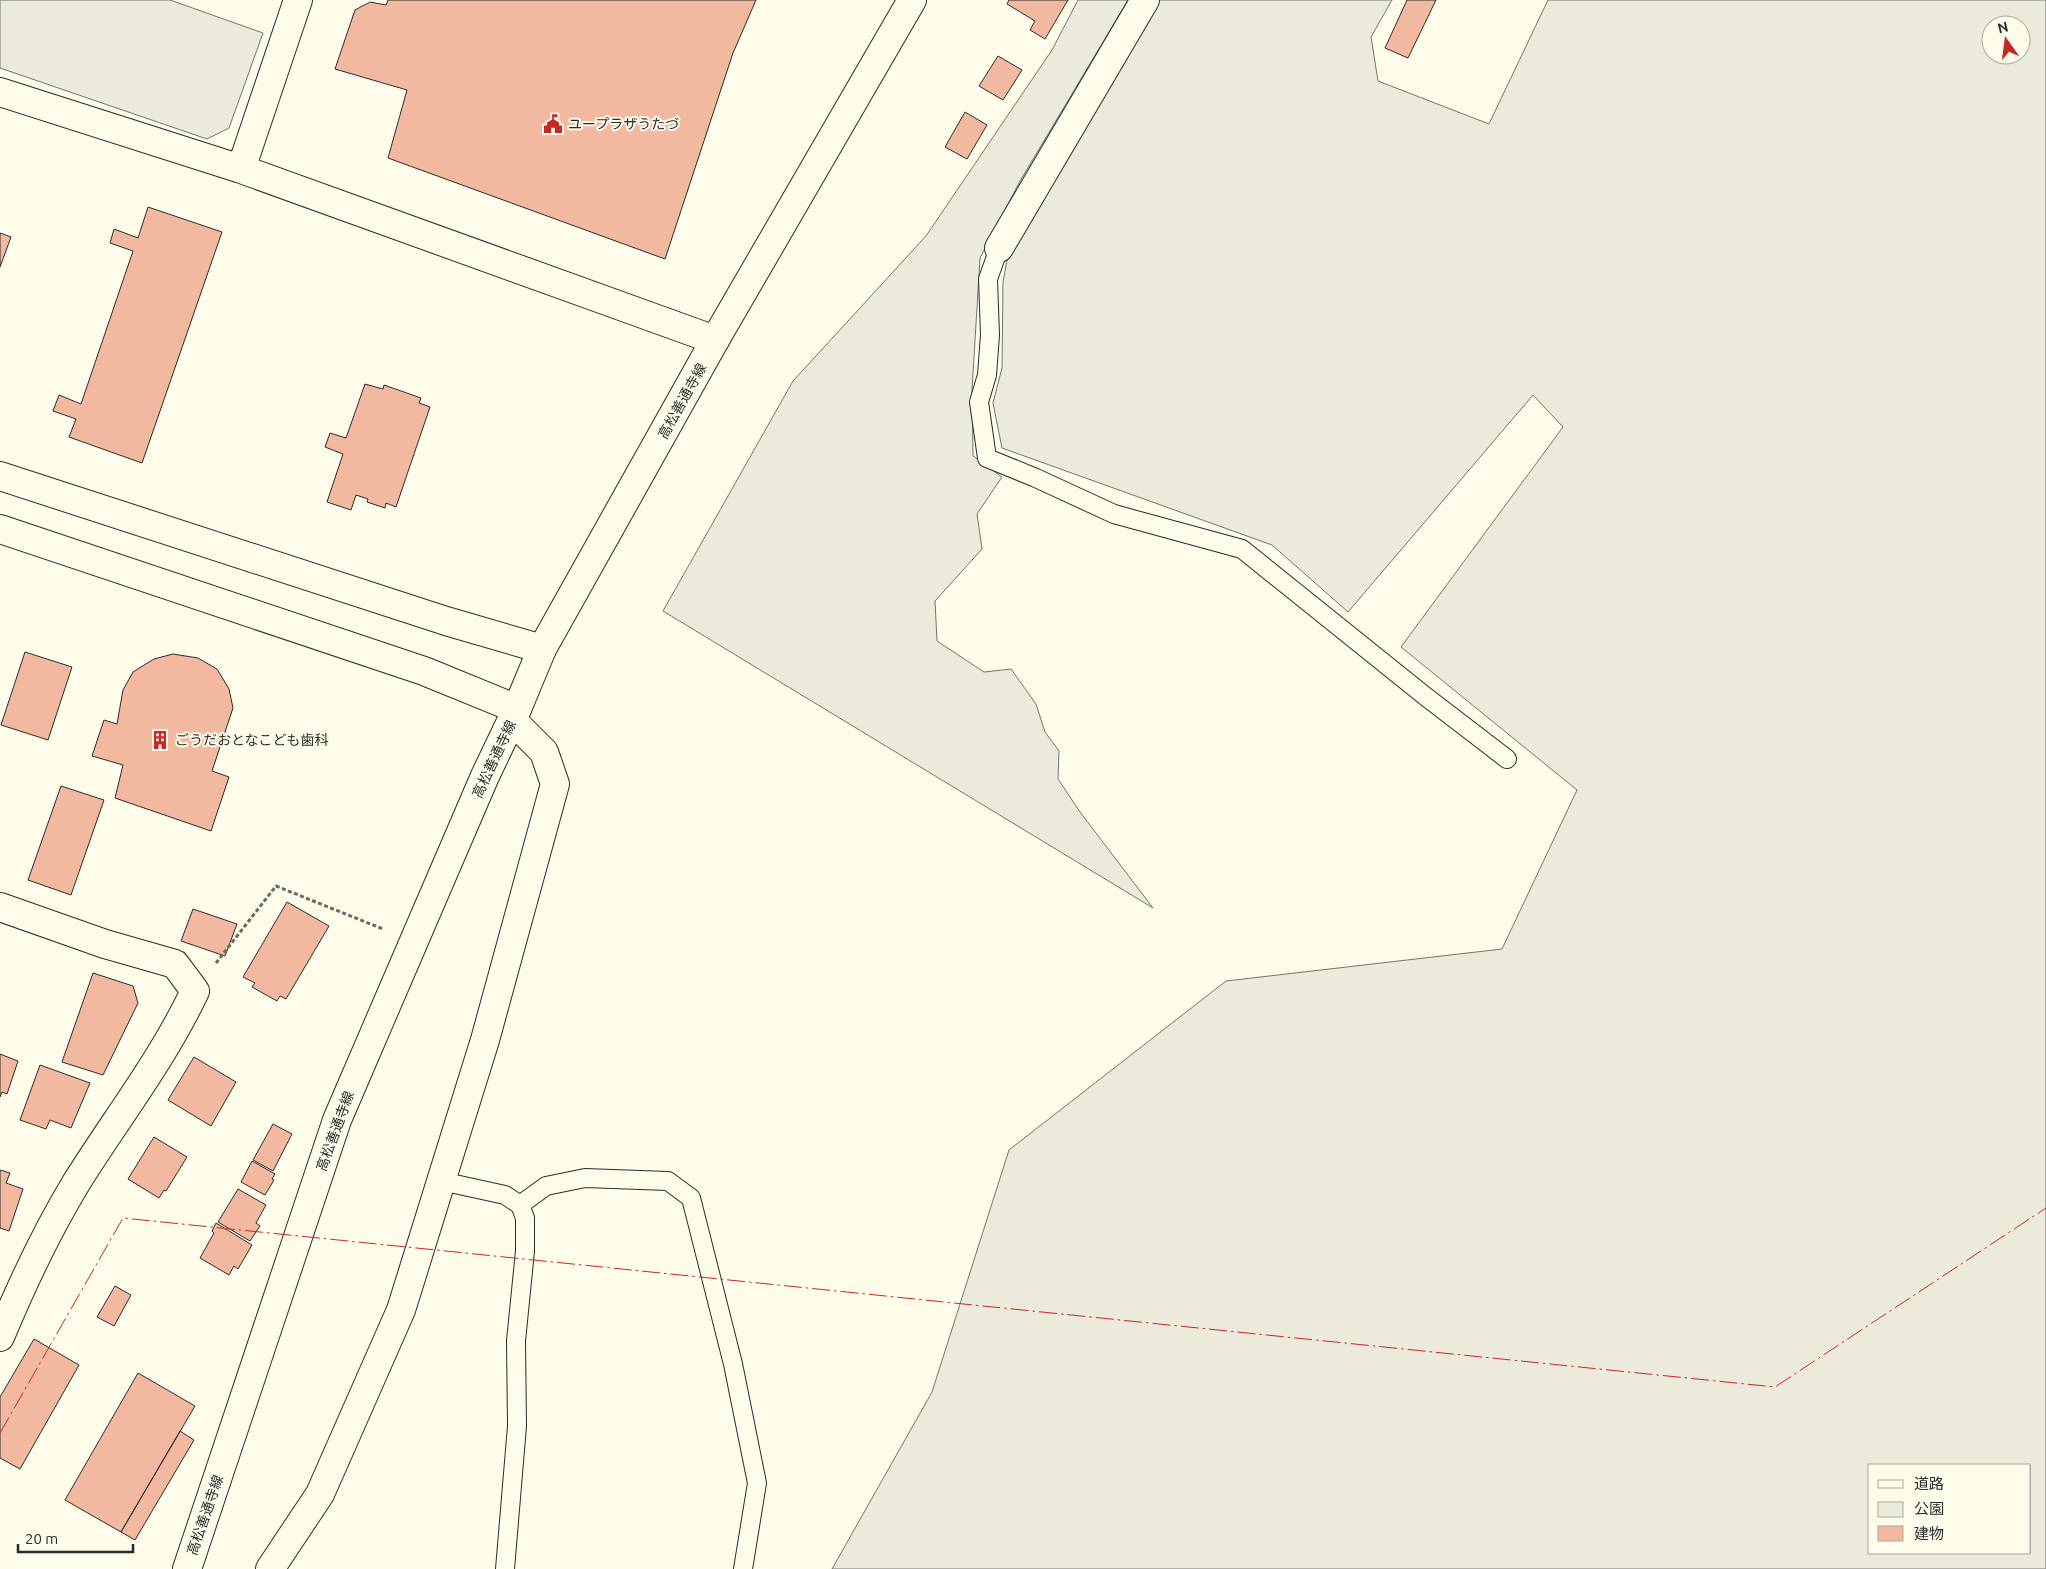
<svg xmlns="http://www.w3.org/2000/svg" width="2046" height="1569" font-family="Ubuntu,'Noto Sans JP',sans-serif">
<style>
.green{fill:#ecebdb;stroke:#74746e;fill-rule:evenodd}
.parking{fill:#eceadb;stroke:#74746e}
.building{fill:#f2b8a0;stroke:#2b2b2b}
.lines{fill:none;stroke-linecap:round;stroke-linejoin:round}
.service-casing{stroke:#2b2b2b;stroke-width:20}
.minor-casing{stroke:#2b2b2b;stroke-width:30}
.tertiary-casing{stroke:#2b2b2b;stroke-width:30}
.primary-casing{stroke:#2b2b2b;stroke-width:30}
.path{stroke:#6a6964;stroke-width:3;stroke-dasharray:4 2.5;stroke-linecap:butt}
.service{stroke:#fdfbea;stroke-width:18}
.minor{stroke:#fdfbea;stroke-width:28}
.tertiary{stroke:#fdfbea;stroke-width:28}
.primary{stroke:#fdfbea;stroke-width:28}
.power{stroke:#c62828;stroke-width:1;stroke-dasharray:18 4 2.5 4;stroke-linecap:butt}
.labels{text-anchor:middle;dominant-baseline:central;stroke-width:4;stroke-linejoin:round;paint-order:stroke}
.poi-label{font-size:14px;fill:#2b2b2b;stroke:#fdfbea;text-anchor:start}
.street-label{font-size:14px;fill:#2b2b2b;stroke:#fdfbea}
</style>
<rect width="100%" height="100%" fill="#fdfbea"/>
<path class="green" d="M1078 0H1128L1020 181 980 258 972 390 973 456 1002 477 977 514 982 549 935 601 937 641 984 672 1011 669 1036 704 1045 732 1059 751 1058 779 1080 812 1153 908 663 611 793 381 926 236 1052 50Z
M1155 0H1392L1371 37 1378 81 1489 124 1548 0H2046V1569H832L932 1392 1009 1150 1226 981 1502 949 1577 790 1401 647 1563 427 1533 395 1348 612 1272 545 1002 448 993 403 1002 368 1003 282 1009 249ZM1991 25H2021V55H1991ZM1870 1465H2030V1553H1870Z"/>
<path class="parking" d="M0 0H170L263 33 229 128 207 139 0 68Z"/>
<path class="building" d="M388 0H756L733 53 665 259 388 158 407 90 335 69 355 10 370 2 386 5Z
M1009 0H1068L1045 39 1030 30 1035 21 1007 4Z
M1407 0H1436L1408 58 1385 48Z
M998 56 1022 70 1003 100 979 86Z
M965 112 987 125 967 159 945 147Z
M148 207 222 232 142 463 69 437 76 419 53 411 59 395 81 404 133 251 110 243 114 229 138 238Z
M0 233 11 237 0 267Z
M365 384 383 389 384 385 421 398 419 403 430 407 396 507 386 503 385 508 367 502 368 499 356 495 351 510 327 502 343 454 325 447 330 433 346 438Z
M25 652 72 667 48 740 1 725Z
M173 654 198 658 217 669 229 689 233 708 212 771 229 777 211 831 115 798 123 765 92 756 104 720 117 724 123 690 133 672 154 659Z
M61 786 104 800 71 895 28 880Z
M287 902 329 926 286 999 280 996 277 1001 252 987 255 983 243 977Z
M193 909 237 924 225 956 181 941Z
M93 973 133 986 138 1003 103 1075 62 1062Z
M0 1054 18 1061 7 1094 2 1092 0 1097Z
M194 1057 236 1082 211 1126 168 1100Z
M40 1065 90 1083 71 1128 50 1120 46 1129 20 1120Z
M273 1124 292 1134 273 1171 253 1160Z
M154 1137 187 1157 166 1191 164 1190 159 1198 128 1179Z
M252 1161 275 1174 272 1179 274 1180 265 1195 241 1182Z
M0 1170 10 1173 6 1183 23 1189 9 1231 0 1228Z
M238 1189 266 1205 256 1223 260 1226 250 1241 218 1222Z
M216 1223 252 1245 238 1269 234 1266 229 1275 200 1258 214 1233 212 1231Z
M115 1286 131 1295 114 1326 97 1317Z
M34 1339 79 1365 20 1469 0 1458V1397Z
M138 1373 195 1406 121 1532 65 1500Z
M180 1431 194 1440 135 1540 121 1532Z"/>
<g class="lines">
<g class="service-casing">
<path id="service" d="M999 248 988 279 990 335 987 375 979 402 987 458 1036 478 1114 514 1242 549 1425 696 1507 759
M441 1181 505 1195 520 1205 525 1218V1251L516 1341 517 1426 505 1569
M520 1205 546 1186 585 1178 668 1181 691 1198 733 1364 757 1483 743 1569"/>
</g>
<g class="minor-casing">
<path id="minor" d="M999 248 1145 0
M0 907 105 944 175 964 195 991C163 1059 116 1119 76 1183 47 1231 22 1284 0 1337
M270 1569 320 1494 401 1310 485 1040 555 784 544 752 512 720"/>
</g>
<g class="tertiary-casing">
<path id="tertiary" d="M0 92 241 169 715 340
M241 169 298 0
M0 476 446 621 542 649
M0 529 424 671 517 709"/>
</g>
<g class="primary-casing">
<path id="primary" d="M187 1569 337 1120 485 776 517 709 542 649 715 340 912 0"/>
</g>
<path class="path" d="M216 963 276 886 383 929"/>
<use href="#service" class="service"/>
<use href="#minor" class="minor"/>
<use href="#tertiary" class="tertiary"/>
<use href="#primary" class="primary"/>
<path class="power" d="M0 1433 123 1218 1775 1387 2046 1208"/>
</g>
<defs>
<g id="civic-bare" transform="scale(1.5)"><path d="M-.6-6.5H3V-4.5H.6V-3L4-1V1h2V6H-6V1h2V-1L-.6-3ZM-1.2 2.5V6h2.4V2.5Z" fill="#c62828" stroke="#fdfbea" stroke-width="2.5" paint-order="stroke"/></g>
<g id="building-bare" transform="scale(1.5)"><path d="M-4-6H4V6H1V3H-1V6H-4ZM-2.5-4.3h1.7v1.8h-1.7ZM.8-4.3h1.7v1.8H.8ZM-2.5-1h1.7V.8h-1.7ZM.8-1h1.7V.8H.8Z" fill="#c62828" stroke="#fdfbea" stroke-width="2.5" paint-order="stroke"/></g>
</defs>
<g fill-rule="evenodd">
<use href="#civic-bare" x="553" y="124"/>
<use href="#building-bare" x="160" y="740"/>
</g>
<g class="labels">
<g class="poi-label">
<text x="568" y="124">ユープラザうたづ</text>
<text x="175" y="740">ごうだおとなこども歯科</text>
</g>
<g class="street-label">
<text transform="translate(682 401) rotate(-61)">高松善通寺線</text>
<text transform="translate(494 759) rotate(-65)">高松善通寺線</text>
<text transform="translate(335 1131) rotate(-70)">高松善通寺線</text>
<text transform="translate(205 1515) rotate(-71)">高松善通寺線</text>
</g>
</g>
<rect x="1868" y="1464" width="162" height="90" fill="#fdfbea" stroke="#a9a89e"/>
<rect x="1878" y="1480" width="25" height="8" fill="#fdfbea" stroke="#a9a89e"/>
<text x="1914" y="1489" font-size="15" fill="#2b2b2b">道路</text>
<rect x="1878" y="1502" width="25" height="15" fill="#ecebdb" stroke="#a9a89e"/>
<text x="1914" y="1514" font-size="15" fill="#2b2b2b">公園</text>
<rect x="1878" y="1526" width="25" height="15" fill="#f2b8a0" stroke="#a9a89e"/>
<text x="1914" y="1539" font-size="15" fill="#2b2b2b">建物</text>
<g transform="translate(2006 40) rotate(346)"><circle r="24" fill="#fdfbea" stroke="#a9a89e"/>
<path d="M0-4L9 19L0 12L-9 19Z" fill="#c62828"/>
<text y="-8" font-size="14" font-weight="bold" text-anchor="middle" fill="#2b2b2b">N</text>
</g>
<path d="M18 1544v8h115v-8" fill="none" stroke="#2b2b2b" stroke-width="2.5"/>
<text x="25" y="1544" font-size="15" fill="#2b2b2b" stroke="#fdfbea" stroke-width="4" paint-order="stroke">20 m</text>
</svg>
